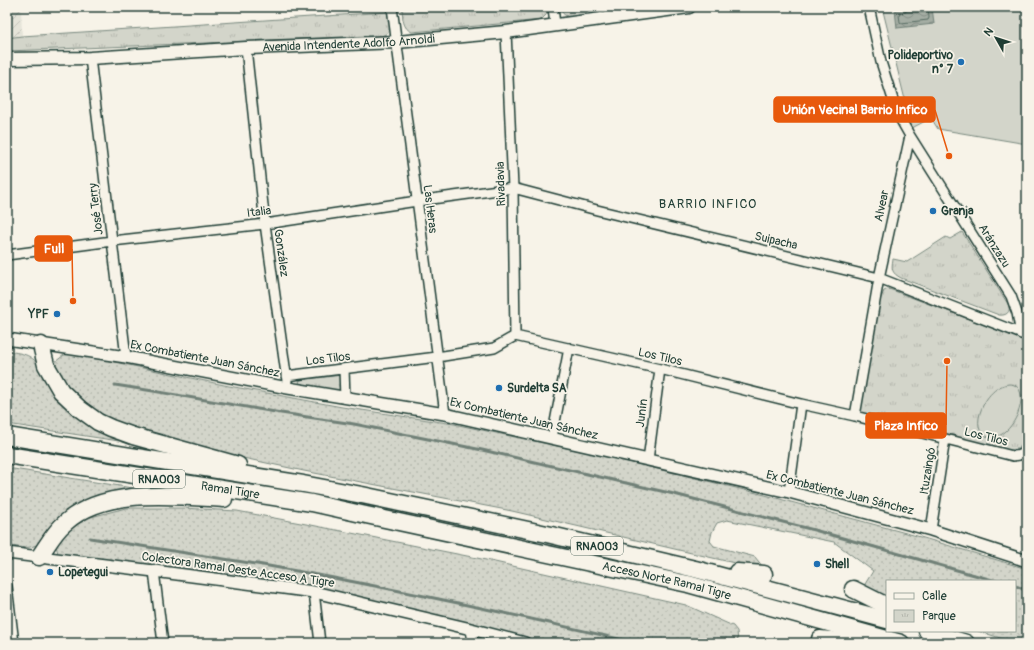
<svg xmlns="http://www.w3.org/2000/svg" width="1034" height="650" font-family="Pangolin,sans-serif">
<style>
.industrial{fill:url(#industrial-furrows)}
.grass{fill:url(#grass-dots);stroke:#79897f}
.park{fill:url(#park-tufts);stroke:#79897f}
.pitch{fill:#d3d5ca;stroke:#79897f}
.water{fill:url(#water-waves);stroke:#6f8077}
.lines{fill:none;stroke-linecap:round;stroke-linejoin:round}
.shore{stroke:#546a60;stroke-width:1}
.stream{stroke:#6f8077;stroke-width:3}
.minor-casing{stroke:#1f3d34;stroke-width:12}
.tertiary-casing{stroke:#1f3d34;stroke-width:14}
.secondary-casing{stroke:#1f3d34;stroke-width:15}
.motorway-casing{stroke:#1f3d34;stroke-width:19}
.minor{stroke:#f7f3e8;stroke-width:9}
.tertiary{stroke:#f7f3e8;stroke-width:11}
.secondary{stroke:#f7f3e8;stroke-width:12}
.motorway{stroke:#f7f3e8;stroke-width:16}
.poi-dot{fill:#1f6fb2;stroke:#f7f3e8;stroke-width:1.5}
.labels{text-anchor:middle;dominant-baseline:central;stroke-width:3.5;stroke-linejoin:round;paint-order:stroke}
.shield{fill:#f7f3e8;stroke:#60746a;stroke-width:1}
.shield-label{font-size:11px;font-weight:bold;fill:#1f3d34}
.street-label{font-size:12px;fill:#1f3d34;stroke:#f7f3e8}
.poi-label{font-size:12px;font-weight:bold;fill:#1f3d34;stroke:#f7f3e8;text-anchor:start}
.neighbourhood-label{font-size:13px;letter-spacing:1px;fill:#1f3d34;stroke:#f7f3e8}
.leader{fill:none;stroke:#e8590c;stroke-width:1.5}
.callout-dot{fill:#e8590c;stroke:#f7f3e8;stroke-width:1.5}
.callout{fill:#e8590c;stroke:#e8590c;stroke-width:1.5}
.callout-label{font-size:13px;text-anchor:middle;font-weight:bold;fill:#fff}
</style>
<defs>
<pattern id="industrial-furrows" width="10" height="10" patternUnits="userSpaceOnUse"><rect width="10" height="10" fill="#e5e4d9"/><path d="M-1 1l2-2M0 10L10 0M9 11l2-2" fill="none" stroke="#c4c4bb"/></pattern>
<pattern id="grass-dots" width="8" height="8" patternUnits="userSpaceOnUse"><rect width="8" height="8" fill="#d3d5ca"/><path d="M2 2h.1M6 6h.1" fill="none" stroke="#b5b8ae" stroke-width="1.8" stroke-linecap="round"/></pattern>
<pattern id="park-tufts" width="24" height="20" patternUnits="userSpaceOnUse"><rect width="24" height="20" fill="#d3d5ca"/><path d="M3 7l-1-3M5 7V3M7 7l1-3M15 17l-1-3M17 17v-4M19 17l1-3" fill="none" stroke="#b5b8ae"/></pattern>
<pattern id="water-waves" width="16" height="10" patternUnits="userSpaceOnUse"><rect width="16" height="10" fill="#a4ada3"/><path d="M0 5q4-4 8 0t8 0" fill="none" stroke="#858e86"/></pattern>
</defs>
<rect width="100%" height="100%" fill="#f7f3e8"/>
<filter id="ink" filterUnits="userSpaceOnUse"><feTurbulence type="fractalNoise" baseFrequency=".025" numOctaves="2"/><feDisplacementMap in="SourceGraphic" scale="8" xChannelSelector="R" yChannelSelector="G"/><feConvolveMatrix kernelMatrix="1 2 1 2 8 2 1 2 1" color-interpolation-filters="sRGB"/></filter>
<g filter="url(#ink)">
<path class="industrial" d="M7 7H21L22 36 7 38Z"/>
<path class="grass" d="M7 351C26 354 30 354 43 369L132 443 7 424Z
M76 354 229 386 342 407 454 424 604 456 765 495 917 536 1027 569V643H1016L978 631H1015V581H887V601L862 589 873 571 834 542 727 520 717 523 712 532 710 541 714 546 755 557 763 567 760 569 512 511 304 471 215 452 110 421 87 407 66 387 55 370V362L64 355Z
M7 468 164 493 108 499 43 542C28 550 23 548 7 545Z
M126 508H183L237 511 306 524 477 558 686 605 733 626 737 631 738 643H543L421 613 58 554 56 545 63 532 91 517Z"/>
<path class="park" d="M416 7H548L547 14 541 20 412 32C402 28 403 18 402 9Z
M560 7H650L569 17C564 15 561 13 560 7Z
M387 12 390 24 389 30 386 34 381 36 7 51V38L22 36Z
M962 232 1008 304C1012 312 1006 316 999 315L901 278C892 273 891 270 893 259L907 262 946 237 950 239Z
M888 289 892 290 1027 341V410L1023 442C1020 449 1016 450 1009 450L864 414 861 412 859 408 880 300 884 291Z
M342 375V391L301 385 299 382 300 380Z"/>
<path class="pitch" d="M882 7H1027V144L938 129 931 118 912 128Z
M1009 384C1034 384 1016 435 994 437 965 440 981 387 1009 384Z"/>
<path class="water" d="M919 7H932L934 24 897 28 895 10Z"/>
<g class="lines">
<path class="shore" d="M908 7C908 14 903 11 899 15L900 22 901 23 928 20 929 18 928 7"/>
<path class="stream" d="M115 385 153 391 281 413 354 424 482 450 674 494 814 530 996 581
M90 538C148 547 206 556 263 565 388 587 513 614 636 643
M1015 586 1027 590"/>
<g class="minor-casing">
<path id="minor" d="M392 7 445 414
M553 7 555 25
M869 7 881 62 896 109 897 113 910 136 1011 296 1017 313 1021 334
M506 32 513 188 515 336
M246 48 265 224 287 381
M90 58 126 357
M7 255 112 241 265 224 417 201 513 188 597 210 879 278 1027 336
M344 369 345 398
M286 376 437 357 494 348 515 336 660 369 801 404 855 416 1013 456C1019 456 1024 454 1027 448
M855 416 879 278 910 136
M552 438 569 348
M648 460 660 369
M789 492 801 404
M931 530 945 439
M154 571 163 643
M7 586 14 643
M314 592 320 643
M471 629 473 643"/>
</g>
<g class="tertiary-casing">
<path id="tertiary" d="M7 339 126 357 288 388 445 414 789 492 931 530 1027 561
M7 553 154 571 314 592 471 629 525 643"/>
</g>
<g class="secondary-casing">
<g id="secondary">
<path id="s1" d="M7 59 90 58 246 48 397 42 506 32 689 7"/>
</g>
</g>
<g class="motorway-casing">
<g id="motorway">
<path d="M41 345 46 365 61 391 80 409 98 422 111 428 133 436 238 465"/>
<path d="M7 436 303 484 362 495 547 534 695 569 887 620"/>
<path id="s2" d="M7 455 312 503 366 515 688 584 901 643"/>
<path d="M39 557C47 546 54 532 65 523 104 487 175 496 224 499"/>
<path d="M737 572 764 574"/>
<path d="M853 589 887 606"/>
<path d="M927 631 966 643"/>
<path d="M820 639 862 643"/>
</g>
</g>
<use href="#minor" class="minor"/>
<use href="#tertiary" class="tertiary"/>
<use href="#secondary" class="secondary"/>
<use href="#motorway" class="motorway"/>
</g>
</g>
<g class="poi-dot">
<circle cx="961" cy="62" r="4"/>
<circle cx="933" cy="211" r="4"/>
<circle cx="57" cy="314" r="4"/>
<circle cx="499" cy="388" r="4"/>
<circle cx="817" cy="564" r="4"/>
<circle cx="50" cy="572" r="4"/>
</g>
<g class="labels">
<g class="shield">
<rect x="133" y="470" width="52" height="18" rx="3"/>
<rect x="571" y="537" width="52" height="18" rx="3"/>
</g>
<g class="shield-label">
<text x="159" y="479">RNA003</text>
<text x="597" y="546">RNA003</text>
</g>
<g class="street-label">
<text stroke="none"><textPath href="#s1" startOffset="342">Avenida Intendente Adolfo Arnoldi</textPath></text>
<text transform="translate(501 184) rotate(-92)">Rivadavia</text>
<text transform="translate(882 206) rotate(-78)">Alvear</text>
<text transform="translate(96 209) rotate(-97)">José Terry</text>
<text transform="translate(430 209) rotate(83)">Las Heras</text>
<text transform="translate(259 212) rotate(-7)">Italia</text>
<text transform="translate(776 241) rotate(13)">Suipacha</text>
<text transform="translate(994 246) rotate(58)">Aránzazu</text>
<text transform="translate(281 253) rotate(82)">González</text>
<text transform="translate(660 357) rotate(13)">Los Tilos</text>
<text transform="translate(205 359) rotate(11)">Ex Combatiente Juan Sánchez</text>
<text transform="translate(328 359) rotate(-7)">Los Tilos</text>
<text transform="translate(642 413) rotate(-83)">Junín</text>
<text transform="translate(524 419) rotate(13)">Ex Combatiente Juan Sánchez</text>
<text transform="translate(986 437) rotate(14)">Los Tilos</text>
<text transform="translate(928 471) rotate(-81)">Ituzaingó</text>
<text stroke="none"><textPath href="#s2" startOffset="226">Ramal Tigre</textPath></text>
<text transform="translate(840 493) rotate(14)">Ex Combatiente Juan Sánchez</text>
<text transform="translate(238 570) rotate(8)">Colectora Ramal Oeste Acceso A Tigre</text>
<text stroke="none"><textPath href="#s2" startOffset="672">Acceso Norte Ramal Tigre</textPath></text>
</g>
<g class="poi-label">
<text x="953" y="55" text-anchor="end">Polideportivo<tspan x="953" dy="14">n° 7</tspan></text>
<text x="941" y="211">Granja</text>
<text x="49" y="314" text-anchor="end">YPF</text>
<text x="507" y="388">Surdelta SA</text>
<text x="825" y="564">Shell</text>
<text x="58" y="572">Lopetegui</text>
</g>
<g class="neighbourhood-label">
<text x="708" y="204">BARRIO INFICO</text>
</g>
</g>
<path class="leader" d="M949 156L935 110M73 301L72 249M947 361L946 425"/>
<g class="callout-dot">
<circle cx="949" cy="156" r="4"/>
<circle cx="73" cy="301" r="4"/>
<circle cx="947" cy="361" r="4"/>
</g>
<g class="callout">
<rect x="774" y="97" width="161" height="25" rx="4"/>
<rect x="35" y="236" width="37" height="25" rx="4"/>
<rect x="866" y="413" width="80" height="25" rx="4"/>
</g>
<g class="callout-label">
<text x="855" y="114">Unión Vecinal Barrio Infico</text>
<text x="54" y="253">Full</text>
<text x="906" y="430">Plaza Infico</text>
</g>
<rect width="1034" height="650" fill="none" stroke="#f7f3e8" stroke-width="24"/>
<rect x="12" y="12" width="1010" height="626" fill="none" stroke="#1f3d34" stroke-width="1.5" filter="url(#ink)"/>
<rect x="886" y="580" width="130" height="52" fill="#f7f3e8" stroke="#a1aaa0"/>
<rect x="894" y="593" width="20" height="6" fill="#f7f3e8" stroke="#a1aaa0"/>
<text x="922" y="600" font-size="12" fill="#1f3d34">Calle</text>
<rect x="894" y="610" width="20" height="12" fill="url(#park-tufts)" stroke="#a1aaa0"/>
<text x="922" y="620" font-size="12" fill="#1f3d34">Parque</text>
<g transform="translate(996 38) rotate(309)" stroke="#f7f3e8" stroke-width="3" paint-order="stroke">
<path d="M0-3L7 15L0 10L-7 15Z" fill="#1f3d34"/>
<text y="-6" font-size="11" font-weight="bold" text-anchor="middle" fill="#1f3d34">N</text>
</g>
</svg>
